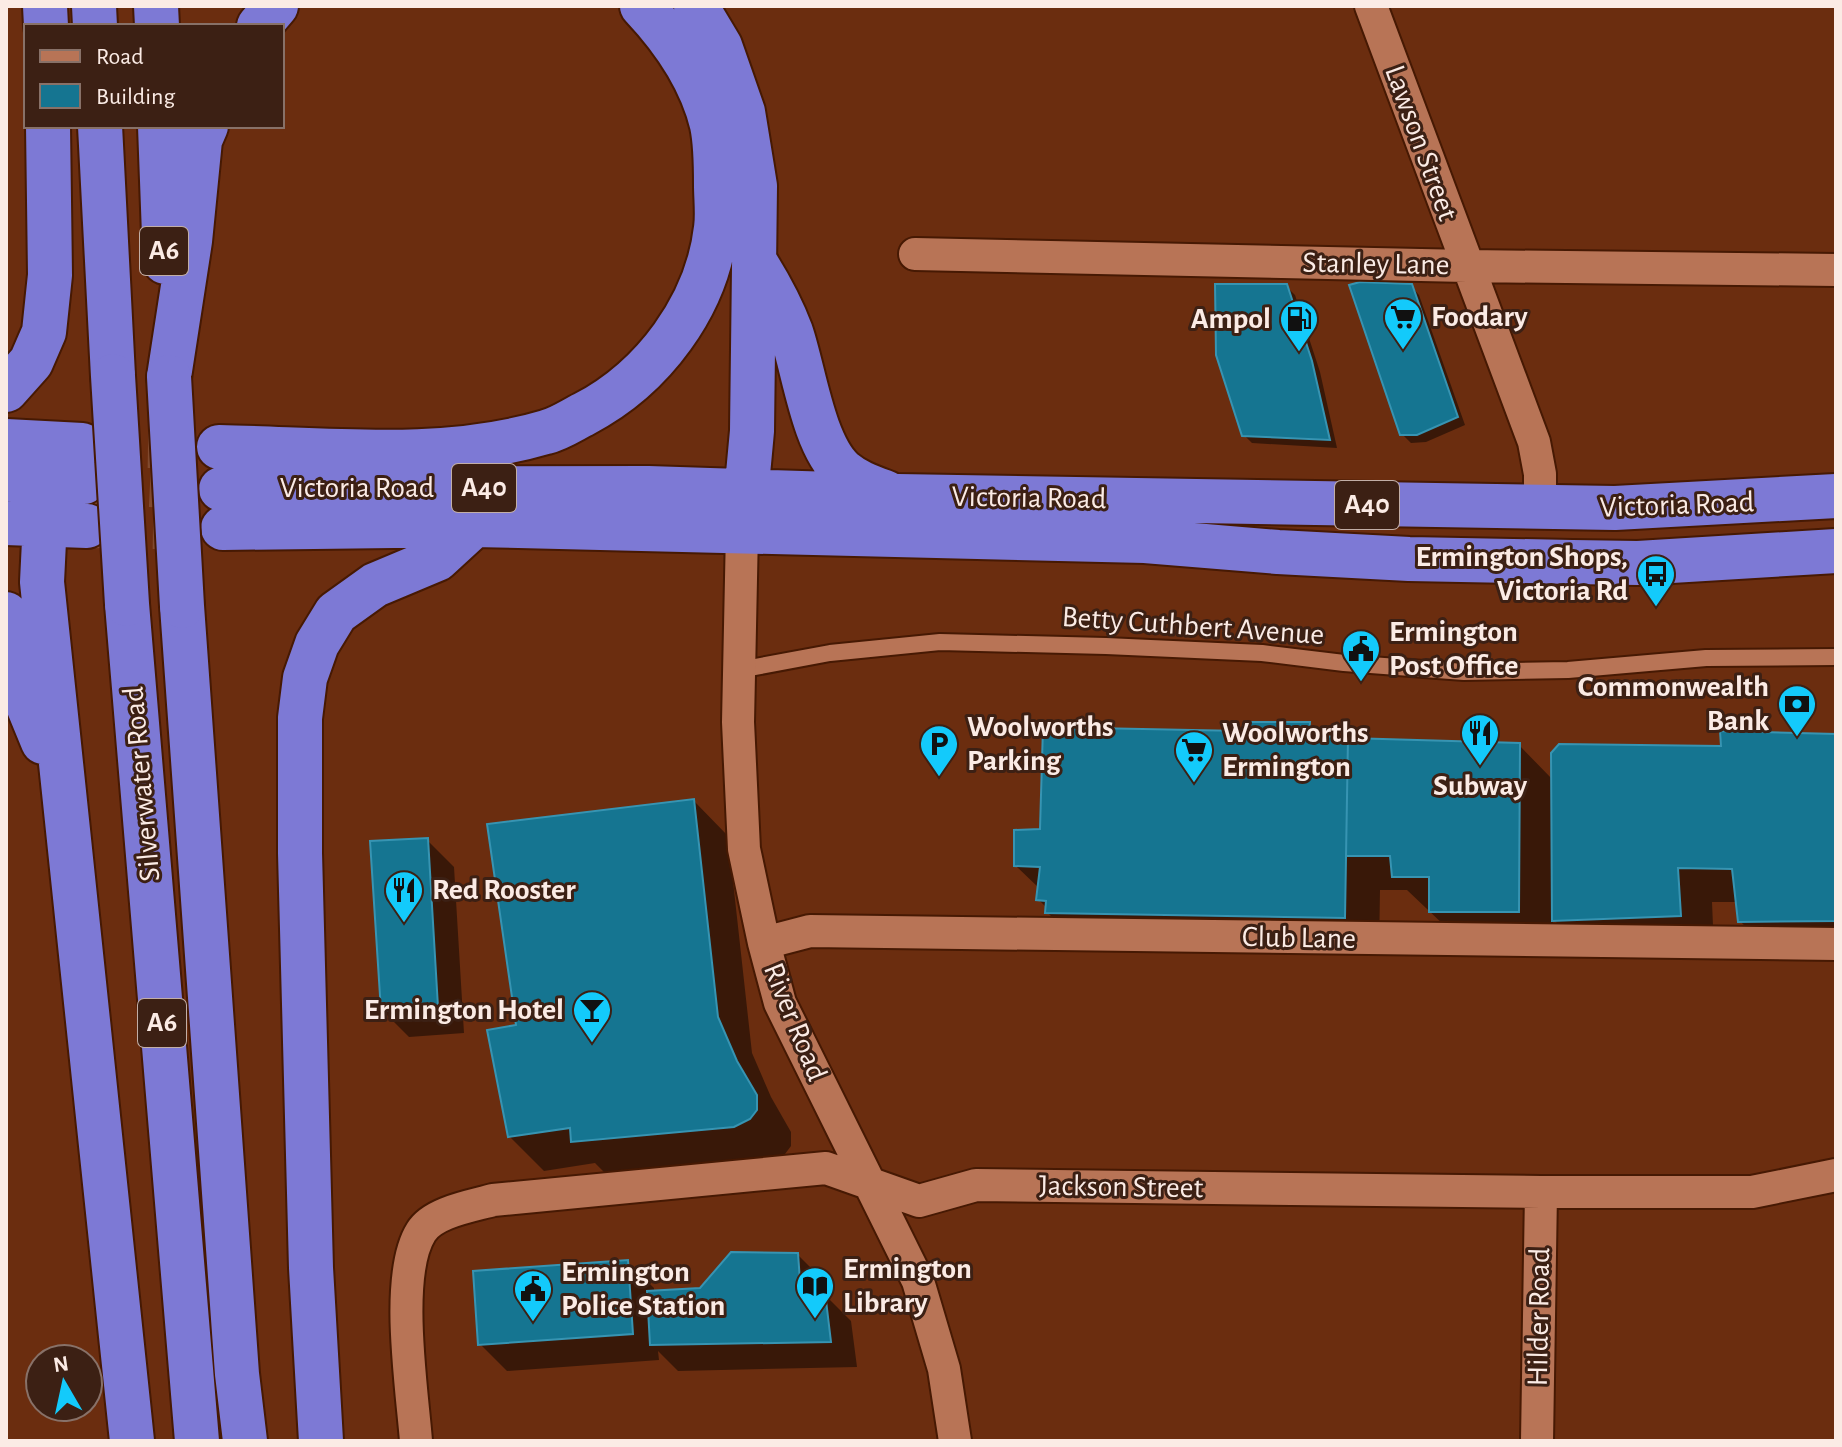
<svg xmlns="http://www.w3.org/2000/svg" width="1842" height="1447" font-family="'Alegreya Sans',sans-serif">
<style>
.shadow{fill:#0007}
.building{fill:#157591;stroke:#3794b2;stroke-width:2}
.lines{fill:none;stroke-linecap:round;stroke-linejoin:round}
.highway-tunnel{stroke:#814a2f;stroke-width:44;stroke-dasharray:44 22;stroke-linecap:butt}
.lane-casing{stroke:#461903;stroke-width:20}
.street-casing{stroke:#461903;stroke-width:36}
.highway-casing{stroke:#461903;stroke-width:48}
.lane{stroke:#b87456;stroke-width:16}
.street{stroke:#b87456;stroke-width:32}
.highway{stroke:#7d79d5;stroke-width:44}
.highway-bridge-casing{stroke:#461903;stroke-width:48;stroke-linecap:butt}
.highway-bridge{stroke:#7d79d5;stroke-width:44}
.labels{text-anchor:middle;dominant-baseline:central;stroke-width:6;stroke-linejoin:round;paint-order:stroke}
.shield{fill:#3c2014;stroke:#c2aea6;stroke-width:2}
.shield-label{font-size:28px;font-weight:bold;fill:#fbebe5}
.street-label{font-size:30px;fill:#fbebe5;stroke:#3c2014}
.poi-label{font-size:30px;font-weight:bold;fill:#fbebe5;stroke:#3c2014;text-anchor:start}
</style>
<rect width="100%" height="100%" fill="#6b2d0f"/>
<path class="shadow" d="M1286 286 1295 295 1320 372 1337 448 1252 443 1243 434Z
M1411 286 1419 295 1465 425 1426 442 1411 443 1402 434Z
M1309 724 1322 738 1519 745 1553 780 1723 748 1836 736V956H1774L1740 921 1738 902H1712L1714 950 1589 955 1553 919V946H1466L1407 890H1380L1379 951 1082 947 1047 912V908L1038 899 1040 889 1016 866 1042 831 1243 733Z
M694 801 728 836 752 1053 771 1097 791 1132V1146L785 1154 769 1161 608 1176 595 1163 544 1171 509 1136 519 1027Z
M427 840 454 867 464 1033 409 1037 382 1010Z
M798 1255 824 1281 825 1295 851 1321 857 1367 678 1371 658 1351 659 1360 507 1371 480 1344 627 1262 654 1288V1293L701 1290Z"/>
<path class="building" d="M1360 282 1412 284 1458 417 1417 435H1400L1349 285Z
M1215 284H1287L1312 361 1330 440 1242 436 1216 355Z
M1244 722H1310L1309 735 1348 738 1345 918 1045 913 1046 901 1036 900 1040 867 1014 866V830L1040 829 1043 727 1242 731Z
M1720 731 1836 734V921L1738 922 1732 869 1678 868 1681 916 1552 921 1551 753 1559 744 1721 746Z
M1348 738 1520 743 1519 912H1429V877H1392L1390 856H1346Z
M694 799 718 1017 737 1061 757 1095V1110L750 1119 734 1127 571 1142 570 1128 508 1137 487 1030 516 1025 487 824Z
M428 838 438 1007 381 1011 370 841Z
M731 1252 798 1253 801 1295 825 1292 831 1342 650 1345 647 1291 700 1288Z
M628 1260 633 1334 478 1345 473 1271Z"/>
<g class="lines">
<path class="highway-tunnel" d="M82 445 211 447
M84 482 213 488
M87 526 217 528"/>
<g class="lane-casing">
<path id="lane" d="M739 670 830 653 940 642 1106 646 1262 653 1344 663 1464 672 1568 670 1706 658 1836 657"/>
</g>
<g class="street-casing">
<path id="street" d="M1371 6 1534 442 1540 474V508
M915 254 1467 266 1836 270
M742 531 738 722 744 849 764 943 780 1003 918 1281 944 1369 955 1441
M764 943 810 931 1836 944
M416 1441C412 1389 394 1275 421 1232 433 1212 472 1206 493 1200L826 1168 919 1201 976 1185 1541 1192H1752L1836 1175
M1537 1441 1541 1192"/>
</g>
<g class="highway-casing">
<path id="highway" d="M45 6 46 26
M94 6 95 26
M156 6 157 26
M696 6 720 46 743 112 755 186 752 431 744 517
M259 26 276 6
M100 126 113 376
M160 126 165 262
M757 265C770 286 782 308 791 332 804 370 813 444 843 471 856 482 871 487 887 493
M169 377 190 241 200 140 206 126
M6 390 31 362 44 332 50 275 48 126
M6 441 82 445
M219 447C326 449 442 463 546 432 559 429 572 420 584 414 653 378 707 306 716 228 718 214 716 199 716 185 716 166 716 144 712 125 701 79 673 39 642 6
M6 479 84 482
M47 480 42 582 132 1441
M221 489 648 488 897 496 1615 508 1836 496
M6 523 87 526
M223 528 474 525 1145 541 1278 552 1409 559 1572 562 1638 563 1836 551
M127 604 197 1441
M182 606 237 1374 245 1441
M6 614 20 686 43 742
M321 1441 311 1268 300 853V718L305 678 317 644 336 613 375 585 437 559 474 525"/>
</g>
<use href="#lane" class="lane"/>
<use href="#street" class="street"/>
<use href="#highway" class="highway"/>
<g class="highway-bridge-casing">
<path id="highway-bridge" d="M113 376 127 604
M169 377 182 606"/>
</g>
<use href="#highway-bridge" class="highway-bridge"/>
</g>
<defs>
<g id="supermarket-pin" transform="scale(2)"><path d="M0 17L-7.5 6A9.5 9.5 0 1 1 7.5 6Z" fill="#13cafb" stroke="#3c2014"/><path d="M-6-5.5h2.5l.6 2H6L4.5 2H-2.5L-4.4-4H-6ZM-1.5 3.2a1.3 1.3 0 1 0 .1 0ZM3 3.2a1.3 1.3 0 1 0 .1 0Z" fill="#111"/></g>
<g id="fuel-pin" transform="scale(2)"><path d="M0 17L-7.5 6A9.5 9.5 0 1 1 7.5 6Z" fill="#13cafb" stroke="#3c2014"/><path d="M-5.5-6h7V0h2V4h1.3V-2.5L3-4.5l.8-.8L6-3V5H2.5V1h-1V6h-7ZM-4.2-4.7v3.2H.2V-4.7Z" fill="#111"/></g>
<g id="bus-pin" transform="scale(2)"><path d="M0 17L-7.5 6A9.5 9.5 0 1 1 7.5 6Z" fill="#13cafb" stroke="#3c2014"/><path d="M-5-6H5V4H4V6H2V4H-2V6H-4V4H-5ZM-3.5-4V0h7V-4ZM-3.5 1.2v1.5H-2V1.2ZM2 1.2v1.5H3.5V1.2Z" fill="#111"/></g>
<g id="civic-pin" transform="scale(2)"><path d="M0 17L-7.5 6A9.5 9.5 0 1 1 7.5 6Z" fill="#13cafb" stroke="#3c2014"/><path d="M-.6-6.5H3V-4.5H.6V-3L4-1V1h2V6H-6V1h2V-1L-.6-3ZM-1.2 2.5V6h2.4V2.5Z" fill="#111"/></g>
<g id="bank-pin" transform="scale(2)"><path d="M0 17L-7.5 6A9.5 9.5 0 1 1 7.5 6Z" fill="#13cafb" stroke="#3c2014"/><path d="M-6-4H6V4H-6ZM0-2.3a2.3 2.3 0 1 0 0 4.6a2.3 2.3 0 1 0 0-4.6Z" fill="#111"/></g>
<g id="restaurant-pin" transform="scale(2)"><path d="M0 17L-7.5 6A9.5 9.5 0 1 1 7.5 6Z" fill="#13cafb" stroke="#3c2014"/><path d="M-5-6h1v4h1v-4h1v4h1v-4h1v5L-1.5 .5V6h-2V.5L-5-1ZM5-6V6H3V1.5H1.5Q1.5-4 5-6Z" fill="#111"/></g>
<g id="parking-pin" transform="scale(2)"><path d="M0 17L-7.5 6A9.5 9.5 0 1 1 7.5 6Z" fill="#13cafb" stroke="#3c2014"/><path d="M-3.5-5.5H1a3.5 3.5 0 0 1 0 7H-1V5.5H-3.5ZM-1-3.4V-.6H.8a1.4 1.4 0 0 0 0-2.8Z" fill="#111"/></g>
<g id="bar-pin" transform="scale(2)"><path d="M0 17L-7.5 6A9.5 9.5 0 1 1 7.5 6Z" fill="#13cafb" stroke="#3c2014"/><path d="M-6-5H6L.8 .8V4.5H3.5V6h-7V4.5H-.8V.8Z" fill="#111"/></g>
<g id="library-pin" transform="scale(2)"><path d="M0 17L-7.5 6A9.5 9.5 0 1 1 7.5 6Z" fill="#13cafb" stroke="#3c2014"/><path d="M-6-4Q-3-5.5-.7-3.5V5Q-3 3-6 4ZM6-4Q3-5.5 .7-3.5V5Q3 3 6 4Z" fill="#111"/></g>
</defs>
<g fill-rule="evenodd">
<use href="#supermarket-pin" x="1403" y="317"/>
<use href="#fuel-pin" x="1299" y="319"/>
<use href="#bus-pin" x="1656" y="574"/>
<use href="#civic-pin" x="1361" y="649"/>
<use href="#bank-pin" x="1797" y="704"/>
<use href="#restaurant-pin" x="1480" y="733"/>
<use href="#parking-pin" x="939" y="744"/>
<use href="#supermarket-pin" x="1194" y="750"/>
<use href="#restaurant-pin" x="404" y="890"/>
<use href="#bar-pin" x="592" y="1010"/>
<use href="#library-pin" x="815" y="1286"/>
<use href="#civic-pin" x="533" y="1289"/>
</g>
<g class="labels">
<g class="shield">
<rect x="140" y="227" width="48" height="48" rx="6"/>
<rect x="452" y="464" width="64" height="48" rx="6"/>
<rect x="1335" y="481" width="64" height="48" rx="6"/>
<rect x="138" y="999" width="48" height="48" rx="6"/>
</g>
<g class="shield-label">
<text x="164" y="251">A6</text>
<text x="484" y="488">A40</text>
<text x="1367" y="505">A40</text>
<text x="162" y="1023">A6</text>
</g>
<g class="street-label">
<text transform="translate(1421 143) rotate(70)">Lawson Street</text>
<text transform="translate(1376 264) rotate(1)">Stanley Lane</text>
<text x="357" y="488">Victoria Road</text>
<text transform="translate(1029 498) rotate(1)">Victoria Road</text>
<text transform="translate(1677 505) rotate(-2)">Victoria Road</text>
<text transform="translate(1193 626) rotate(4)">Betty Cuthbert Avenue</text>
<text transform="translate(142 784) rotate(-95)">Silverwater Road</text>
<text transform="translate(1299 938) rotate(1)">Club Lane</text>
<text transform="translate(795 1022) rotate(68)">River Road</text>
<text transform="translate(1121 1187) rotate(1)">Jackson Street</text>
<text transform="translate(1539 1317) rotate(-89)">Hilder Road</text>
</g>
<g class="poi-label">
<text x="1431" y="317">Foodary</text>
<text x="1271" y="319" text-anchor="end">Ampol</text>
<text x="1628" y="557" text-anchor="end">Ermington Shops,<tspan x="1628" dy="34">Victoria Rd</tspan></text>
<text x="1389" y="632">Ermington<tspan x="1389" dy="34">Post Office</tspan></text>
<text x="1769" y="687" text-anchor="end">Commonwealth<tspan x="1769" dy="34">Bank</tspan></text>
<text x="967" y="727">Woolworths<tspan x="967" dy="34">Parking</tspan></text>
<text x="1222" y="733">Woolworths<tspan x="1222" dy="34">Ermington</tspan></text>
<text x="1480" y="786" text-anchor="middle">Subway</text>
<text x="432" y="890">Red Rooster</text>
<text x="564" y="1010" text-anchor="end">Ermington Hotel</text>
<text x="843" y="1269">Ermington<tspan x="843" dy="34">Library</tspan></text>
<text x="561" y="1272">Ermington<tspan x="561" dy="34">Police Station</tspan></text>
</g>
</g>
<rect width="1842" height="1447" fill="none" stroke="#fbebe5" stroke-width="16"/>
<rect x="24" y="24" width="260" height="104" fill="#3c2014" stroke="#887168" stroke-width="2"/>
<rect x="40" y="50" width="40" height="12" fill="#b87456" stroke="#887168" stroke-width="2"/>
<text x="96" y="64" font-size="24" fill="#fbebe5">Road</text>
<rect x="40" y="84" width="40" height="24" fill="#157591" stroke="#887168" stroke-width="2"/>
<text x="96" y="104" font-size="24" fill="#fbebe5">Building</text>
<g transform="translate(64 1383) rotate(351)"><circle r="38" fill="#3c2014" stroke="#887168" stroke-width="2"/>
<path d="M0-6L14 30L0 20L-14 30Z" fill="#13cafb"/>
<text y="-12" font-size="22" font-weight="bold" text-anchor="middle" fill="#fbebe5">N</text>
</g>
</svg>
